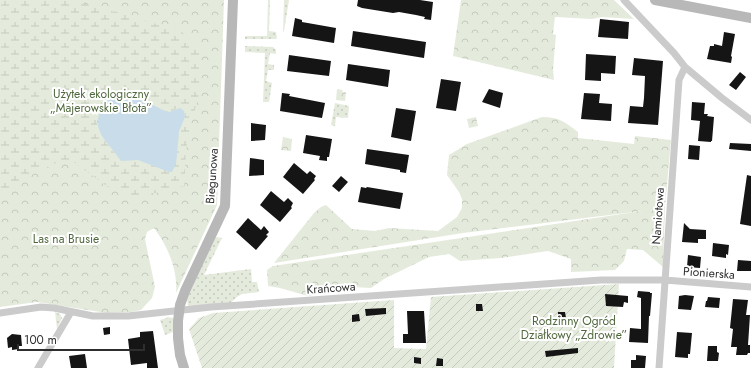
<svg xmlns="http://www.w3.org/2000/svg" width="751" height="368" font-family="Jost,sans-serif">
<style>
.grass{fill:url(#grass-dots)}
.forest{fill:url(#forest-crowns)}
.wetland{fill:url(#wetland-marsh);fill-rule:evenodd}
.garden{fill:url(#garden-furrows)}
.water{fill:#c9dcea}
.building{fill:#151515}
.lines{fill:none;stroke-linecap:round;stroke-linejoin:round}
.street{stroke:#cbcbcb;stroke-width:7}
.secondary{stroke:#b8b8b8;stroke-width:10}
.labels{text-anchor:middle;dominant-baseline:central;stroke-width:4;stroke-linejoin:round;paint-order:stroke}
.park-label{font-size:12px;fill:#50683d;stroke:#fff}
.street-label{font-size:12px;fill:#2e2e2e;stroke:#fff}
</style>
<defs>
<pattern id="grass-dots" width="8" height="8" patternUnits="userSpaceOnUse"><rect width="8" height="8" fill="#e4ebdc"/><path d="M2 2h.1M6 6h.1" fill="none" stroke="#c4cabd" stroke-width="1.8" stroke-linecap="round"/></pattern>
<pattern id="forest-crowns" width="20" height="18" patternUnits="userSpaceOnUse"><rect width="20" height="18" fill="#e4ebdc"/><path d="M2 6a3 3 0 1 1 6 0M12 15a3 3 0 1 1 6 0" fill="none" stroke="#c4cabd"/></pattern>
<pattern id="wetland-marsh" width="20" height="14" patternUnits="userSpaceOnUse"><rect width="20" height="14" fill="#e4ebdc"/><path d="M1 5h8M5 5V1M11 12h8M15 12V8" fill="none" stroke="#c4cabd"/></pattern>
<pattern id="garden-furrows" width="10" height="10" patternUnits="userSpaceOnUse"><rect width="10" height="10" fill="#e4ebdc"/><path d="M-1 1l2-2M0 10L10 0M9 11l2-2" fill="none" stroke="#c4cabd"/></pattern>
</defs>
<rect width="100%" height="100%" fill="#fff"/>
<path class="grass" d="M268 0H270L269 31 276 32 277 38 276 39H245V36H267Z
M284 0H289L284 31 283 32Z
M245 46 273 47 276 50V54L270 53 268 64 274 65V70H268L266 81 272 83 269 102H263L265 53 245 52Z
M335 103 349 106 348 118 336 117 335 126 331 125Z
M216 237 222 238 204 275 251 269 252 282H257L259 292C245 294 241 291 231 303L188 306 187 298Z
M55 312 60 314 62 318 57 329Z
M167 317 173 318 174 320 173 332 165 335 160 320 167 318Z"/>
<path class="forest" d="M0 0H224L217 205 176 293C178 271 168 246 154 228L147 232 145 239 155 287 152 298 141 310 132 312 107 313 37 302 0 307Z
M461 0H614L634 19 602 17 592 19 555 17 553 34 556 35 553 69 554 80 453 56Z
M337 89 343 90 342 92H346L345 101 336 100Z
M476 117 478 126 469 128 467 119Z
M542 117C559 117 565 122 578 132V138L634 144 635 136 671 140 665 207 663 267 643 250 627 249 624 261 615 270 571 272V259L548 251 501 258 460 261 449 254 429 257 384 279 371 288 353 287 308 296 280 288 268 286 267 270 273 266 642 211 463 233 274 263 314 213 321 207 326 205 352 229 375 231 389 228 438 231 457 217 462 208V199L459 192 447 175 449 155 467 144Z
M283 137 292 139 291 151 281 150Z"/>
<path class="wetland" d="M0 0H69L94 6 181 31 199 49C201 65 201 81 198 98 195 111 190 124 188 137 185 153 185 170 185 186L134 198 108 187 71 160 60 161 21 180 0 197ZM111 96 143 103 165 111 169 112 176 109 184 111 185 117 179 131 176 164H150L138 160 121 161C115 152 100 137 98 127 94 116 105 103 111 96Z"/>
<path class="garden" d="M619 284 614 368H202L189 329 199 318 213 313 394 300V348L426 349 431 297Z"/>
<path class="water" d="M126 89 135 93 143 103 153 105 165 111 169 112 180 108 184 111 185 117 179 131 176 164 172 172H169L138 160 121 161C107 140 86 128 106 102 112 95 117 91 126 89Z"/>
<path class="building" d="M358 0H420L433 2 431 20 424 19 425 17 416 15 399 12 393 13 362 8 357 6Z
M295 18 302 20V22L336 28 334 43 292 36Z
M600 19 629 22 628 39 598 37Z
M353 31 426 42 424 58 351 46Z
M724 32 735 34 731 56 732 57 731 63 707 59 710 46H714V44L722 46Z
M586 54 616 56 615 74 601 73V81L585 80Z
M289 55 331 61 329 76 287 71Z
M634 58 663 61 658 125 628 123 630 106 643 107 644 98 645 76 632 75Z
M348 64 390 70 388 87 346 80Z
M740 72 746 77 736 90 729 85Z
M441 79 461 82 456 111 436 108Z
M489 89 503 93 500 108 482 102Z
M282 93 290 94 289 96 325 103 322 118 280 111Z
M584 93 600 94 599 103 612 104 611 121 581 119Z
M692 102 705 103 704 114H708L707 116 714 117 712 141H711V142L698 141 700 121 691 120Z
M396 108 416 111 411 141 391 137Z
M251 123 266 125 265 140 251 141Z
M306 135 332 139 329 157H327V161L319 160 320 156 303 153Z
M730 143 751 144V151L729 149Z
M689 145 700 146 699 160 688 159Z
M367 149 409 155 406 173 400 172V170L365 164Z
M250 158 264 160V175L249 176Z
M294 163 307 174 310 171 316 176 314 179 315 180 303 194 283 177Z
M747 175 751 176V226L740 224Z
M341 176 348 182 339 192 332 186Z
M361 187 366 188 367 187 403 193 400 209 358 202Z
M271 191 284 202 288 198 293 203 291 207 292 208 280 222 260 205Z
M248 218 261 230 264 226 269 232 266 235 268 236 256 250 236 232Z
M684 223 690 229 706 230V239H698V243L682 242Z
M713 243 729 245 728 255 726 254V258L712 256Z
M688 255 701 257 700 268 687 267Z
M738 260 751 261V271H737Z
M638 291 650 292V293H652L650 316H649L648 343 629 342 630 328 641 329V298L637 297Z
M605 294 628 296V303L624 302 623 307 606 306Z
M685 295 694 296 691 310 678 309 679 296Z
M708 297 720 298 719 308 705 307 706 301H707Z
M733 299 748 300 746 315H750L748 345H750V353H748L747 355H736L737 347H731L733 329 730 328Z
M476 304H482L483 311H476Z
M386 308V314L366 316 365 309Z
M407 311H424L426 343H403V334H408Z
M558 312H565L566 318 558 319Z
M359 314 360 321 352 322V315Z
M110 327V334L104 335 103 328Z
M153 331 158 368H147V363L131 365 128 339 140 337V332Z
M677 332 692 333 690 354H688V358L675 357Z
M12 334 21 335 22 346H19V349L12 350V347L8 348 7 338Z
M708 346H717V352L719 353 718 361H707Z
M578 348V353L546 357 545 351Z
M85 354 87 368H71L69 356Z
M636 355 646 356 645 368H631V360H636Z
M414 357 421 358V364L414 363Z
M437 358 443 359V366H436Z"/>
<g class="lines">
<path class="street" d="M624 0 674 53 685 67 722 98 751 120
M0 313 41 307 54 308 93 316H128L211 307 601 280H665L751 287
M38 368 71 312
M659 368 679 80 685 67"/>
<path class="secondary" d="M655 0 751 18
M184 368 180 355 178 338V321L180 305 185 291 225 206 233 0"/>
</g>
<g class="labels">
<g class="park-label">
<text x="101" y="94">Użytek ekologiczny<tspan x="101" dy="14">„Majerowskie Błota”</tspan></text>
<text x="66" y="239">Las na Brusie</text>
<text x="574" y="321">Rodzinny Ogród<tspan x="574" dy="14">Działkowy „Zdrowie”</tspan></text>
</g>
<g class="street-label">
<text transform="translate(212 176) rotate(-86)">Biegunowa</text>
<text transform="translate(658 216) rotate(-86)">Namiotowa</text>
<text transform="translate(709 273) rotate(4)">Pionierska</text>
<text transform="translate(331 288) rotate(-4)">Krańcowa</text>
</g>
</g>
<path d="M18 344v6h126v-6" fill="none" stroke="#2e2e2e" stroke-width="2"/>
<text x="24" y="344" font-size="12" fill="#2e2e2e" stroke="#ffffff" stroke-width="3" paint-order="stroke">100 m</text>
</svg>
